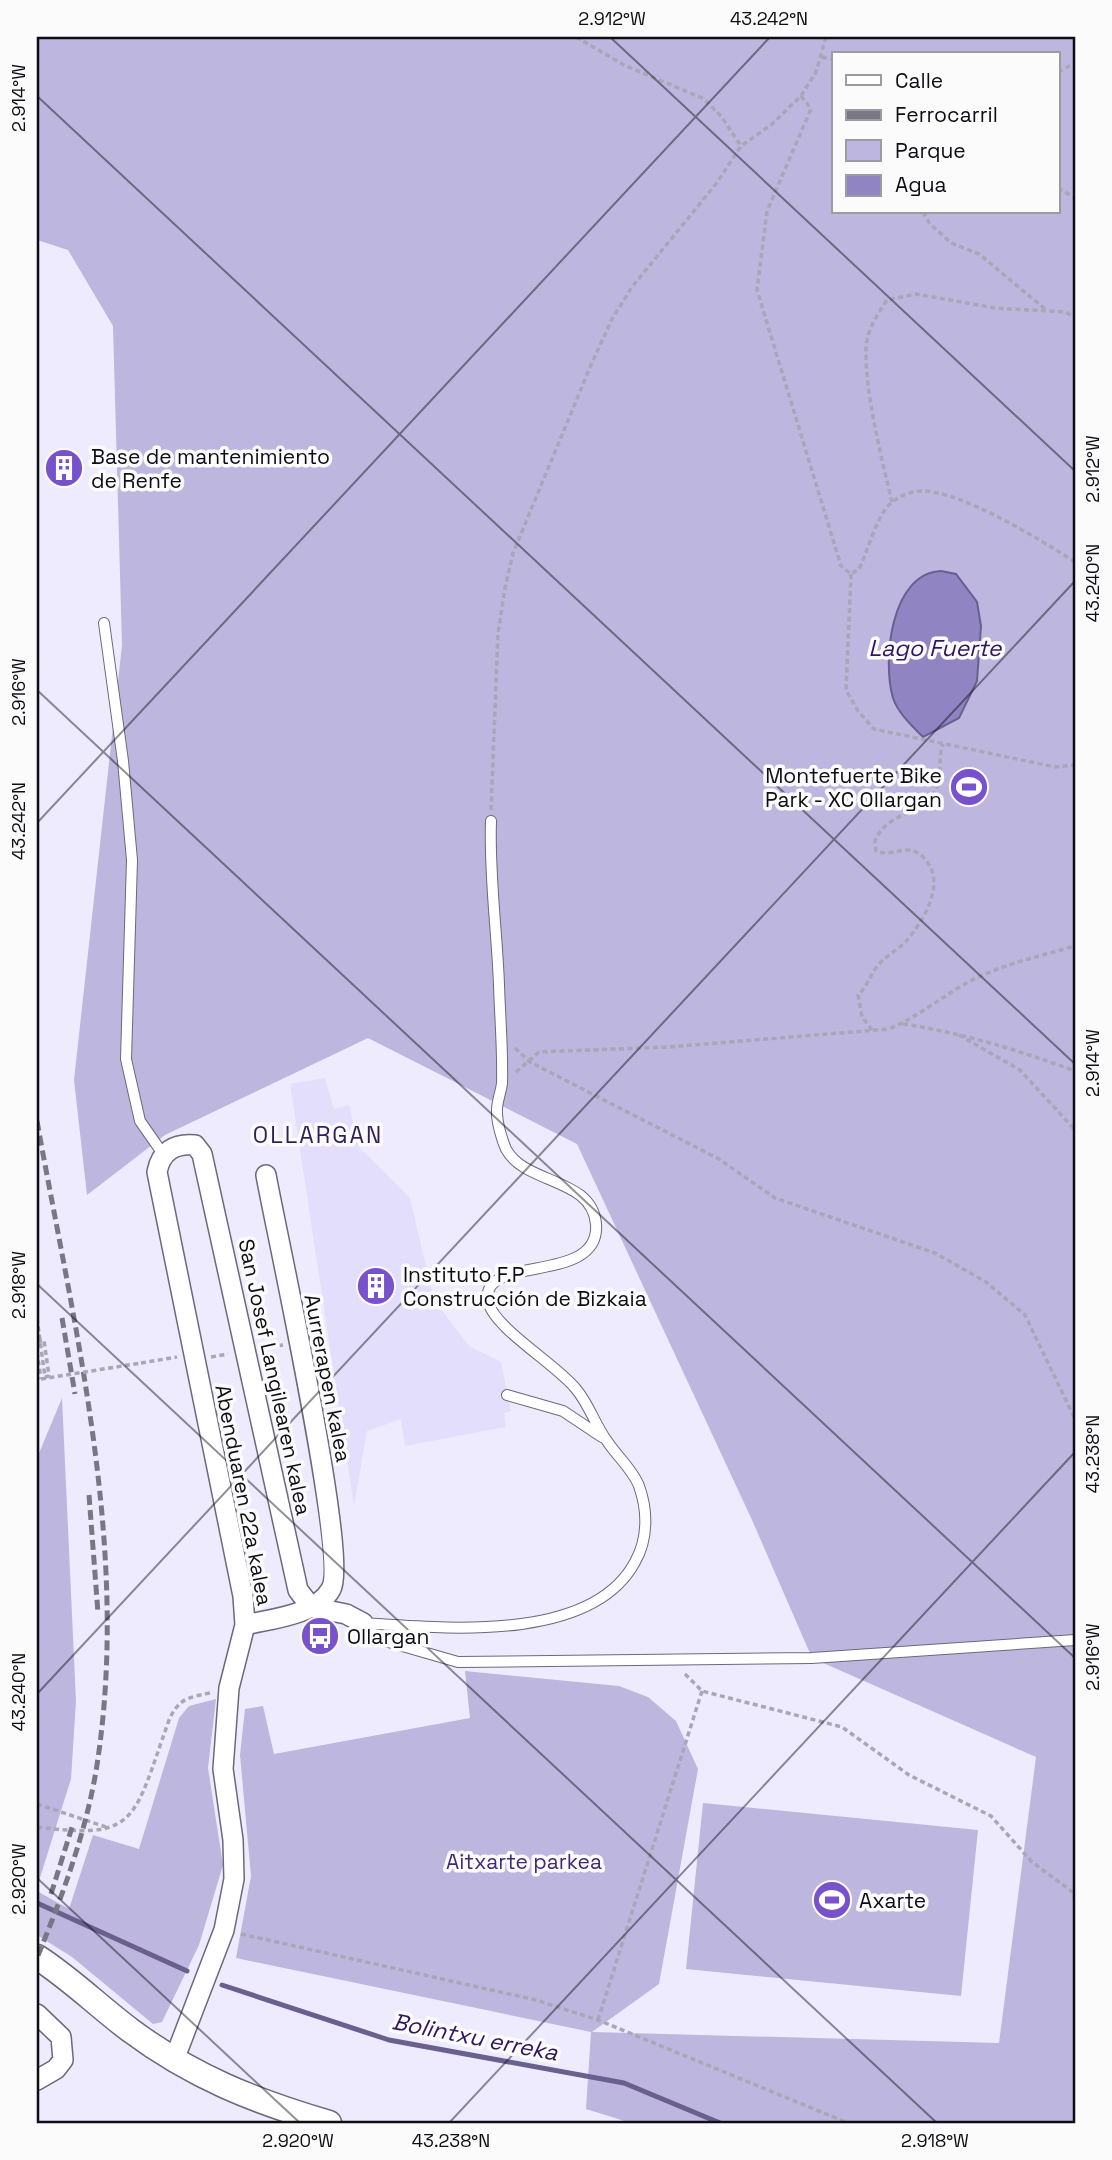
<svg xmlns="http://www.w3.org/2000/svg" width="1112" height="2160" font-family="'Space Grotesk',sans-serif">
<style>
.built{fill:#e4defd}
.green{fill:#bdb6df;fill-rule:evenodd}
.water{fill:#9184c3;stroke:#6a608e;stroke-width:2}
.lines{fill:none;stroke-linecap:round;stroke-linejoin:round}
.stream{stroke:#6a608e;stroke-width:5}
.service-casing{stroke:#6c687d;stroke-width:12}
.minor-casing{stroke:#6c687d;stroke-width:22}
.tertiary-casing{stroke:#6c687d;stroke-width:27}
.path{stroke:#a9a6b5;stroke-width:3.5;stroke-dasharray:5 3.5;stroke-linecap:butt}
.service{stroke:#fff;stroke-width:10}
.minor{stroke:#fff;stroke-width:19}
.tertiary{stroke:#fff;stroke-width:24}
.rail{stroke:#7a7785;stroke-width:5;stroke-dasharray:10 5;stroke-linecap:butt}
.path-bridge{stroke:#a9a6b5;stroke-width:3.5;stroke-dasharray:5 3.5;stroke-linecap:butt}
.ticks{fill:none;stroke:#0e0c14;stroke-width:2;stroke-opacity:0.45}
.labels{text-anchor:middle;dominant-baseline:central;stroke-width:7;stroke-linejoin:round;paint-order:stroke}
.poi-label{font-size:21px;fill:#0e0c14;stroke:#fbfbfb;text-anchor:start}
.street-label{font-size:21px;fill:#0e0c14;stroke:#fbfbfb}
.park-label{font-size:21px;fill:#412a75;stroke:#fbfbfb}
.water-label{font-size:23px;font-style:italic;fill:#30155f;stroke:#fbfbfb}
.neighbourhood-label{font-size:23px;letter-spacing:2px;fill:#311f59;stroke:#fbfbfb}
.neatline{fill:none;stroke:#0e0c14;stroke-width:2.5}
.ticks-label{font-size:18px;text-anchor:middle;fill:#0e0c14}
</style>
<rect width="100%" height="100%" fill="#eeebfe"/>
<path class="built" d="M325 1078 334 1109 349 1105 359 1147 410 1198 434 1300 469 1346 501 1362 511 1411 504 1413 506 1427 405 1446 401 1419 367 1431 354 1506 290 1084Z"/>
<path class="green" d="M37 37H1075V2123H631L586 2109 591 2032 236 1958 251 1876 240 1755 245 1709 263 1706 274 1754 470 1718 465 1671 619 1686 648 1697 676 1721 698 1769 659 1984 592 2032 999 2043 1036 1757 812 1658 752 1520 577 1144 368 1038 165 1135 87 1195 74 1080 122 645 113 326 68 250 37 240ZM834 54H1058V212H834Z
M62 1398 76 1701 71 1779 38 1884 37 1458Z
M216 1699 208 1768 223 1865 199 1945 162 2022 153 2024 72 1957 37 1935V1891L69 1909 93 1835 139 1849 179 1718 189 1706Z
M703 1803 978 1830 961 1996 686 1969Z"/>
<path class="water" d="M941 571 956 574 977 602 981 626 977 681 959 718 923 737C912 726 898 713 893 698 882 660 891 573 941 571Z"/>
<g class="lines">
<path class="stream" d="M37 1903 187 1971
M222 1985 389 2040 624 2083 720 2123"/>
<g class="service-casing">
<path id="service" d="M104 623 123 761 132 860 126 1059 140 1121 163 1154
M507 1395 563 1411 602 1437
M363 1623C441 1628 591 1644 635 1562 648 1539 648 1511 639 1486 633 1470 616 1455 607 1441 595 1425 589 1404 576 1389 558 1366 496 1329 489 1304 474 1252 601 1287 596 1224 592 1177 525 1185 506 1149 502 1140 497 1123 497 1113 496 1103 501 1093 502 1083 503 1051 500 1018 499 985 497 930 489 876 491 821
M363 1623 378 1639 458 1662 812 1658 1075 1640"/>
</g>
<g class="minor-casing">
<path id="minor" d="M311 1607 346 1614 363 1623
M245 1625C270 1619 317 1615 331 1589 349 1559 276 1231 266 1175
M37 2014 61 2037 63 2060 56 2069 37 2080
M174 2060 224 1930 234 1879 233 1840 223 1769 229 1688 245 1625 243 1596 157 1172C161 1151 175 1143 195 1145L202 1154 298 1590 311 1607"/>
</g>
<g class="tertiary-casing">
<path id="tertiary" d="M37 1957C70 1978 98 2006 130 2030 193 2077 254 2101 329 2123"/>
</g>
<path class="path" d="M576 37 624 65 704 99 721 116 741 146
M822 57 834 60
M1058 72 1075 63
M801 96 811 109 767 211 757 290 841 566 851 574 859 569C867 553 877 516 889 505 898 496 910 491 923 491 963 492 1041 540 1075 562
M1058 188 1075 198
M923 212 930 224 951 243 979 254 1045 309
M892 502C882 460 865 393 866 350 866 331 877 315 887 300L916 294 995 308 1066 312 1075 318
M851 574 846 690 858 711 874 729 1055 767 1075 765
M491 810 498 633 505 588 513 553 591 365 612 319 632 287 716 184 741 146 771 125 801 96 816 72 826 37
M903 1024C963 1033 1018 1050 1075 1071
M872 1030 862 1017 858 995C867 987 869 977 876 968 884 956 899 950 908 939 926 916 948 880 922 856 906 842 893 858 876 851L875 841C887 812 920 815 934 793 944 777 937 759 943 744
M959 1035 1020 1070 1075 1130
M515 1048 530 1062 719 1159 775 1198 935 1253 986 1282 1025 1315 1075 1419
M516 1072 539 1052 668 1047 889 1029C917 1017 938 1000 963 985 998 965 1037 957 1075 946
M37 1318 45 1377 49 1376 44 1340 37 1342
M263 1348 283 1345
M37 1352 41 1379
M211 1357 228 1354
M141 1363 177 1357
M685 1674 702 1691 842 1727 909 1775 991 1816 1032 1862 1074 1893 1075 1910
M37 1804 109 1828
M37 1827C131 1839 133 1824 162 1740 167 1727 170 1711 182 1702 189 1696 204 1695 213 1692
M241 1934 536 2000 598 2020 848 2123
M598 2020 702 1691"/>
<use href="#service" class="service"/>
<use href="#minor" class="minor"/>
<use href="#tertiary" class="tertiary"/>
<path class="rail" d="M37 1121C74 1327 128 1540 99 1751 90 1822 64 1892 37 1958
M62 1318 75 1394
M89 1495 98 1613
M51 1894 73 1824"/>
<path class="path-bridge" d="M41 1379 141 1363"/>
</g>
<path class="ticks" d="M610 37 1075 471M37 96 1075 1064M37 690 1075 1658M37 823 770 37M37 1284 937 2123M37 1694 1075 581M37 1878 300 2123M449 2123 1075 1452"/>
<defs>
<g id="building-disc" transform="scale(2.0125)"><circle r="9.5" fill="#7752cc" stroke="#fbfbfb"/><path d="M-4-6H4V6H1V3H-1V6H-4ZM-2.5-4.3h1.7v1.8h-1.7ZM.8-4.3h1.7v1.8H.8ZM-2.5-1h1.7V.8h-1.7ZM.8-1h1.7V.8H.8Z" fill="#fff"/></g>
<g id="stadium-disc" transform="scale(2.0125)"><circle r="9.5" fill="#7752cc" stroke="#fbfbfb"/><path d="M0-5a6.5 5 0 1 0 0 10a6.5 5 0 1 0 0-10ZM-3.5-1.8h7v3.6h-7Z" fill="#fff"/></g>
<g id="bus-disc" transform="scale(2.0125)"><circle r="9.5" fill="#7752cc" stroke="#fbfbfb"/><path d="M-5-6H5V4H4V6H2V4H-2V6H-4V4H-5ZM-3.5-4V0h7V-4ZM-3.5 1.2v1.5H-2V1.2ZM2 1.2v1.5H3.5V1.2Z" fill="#fff"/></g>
</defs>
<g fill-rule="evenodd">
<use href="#building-disc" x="64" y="468"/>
<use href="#stadium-disc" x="969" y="787"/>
<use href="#building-disc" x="376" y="1286"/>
<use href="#bus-disc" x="320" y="1636"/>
<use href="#stadium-disc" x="832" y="1900"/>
</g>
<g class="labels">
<g class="poi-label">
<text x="91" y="456">Base de mantenimiento<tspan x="91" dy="24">de Renfe</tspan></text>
<text x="942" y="775" text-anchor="end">Montefuerte Bike<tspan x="942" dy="24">Park - XC Ollargan</tspan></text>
<text x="403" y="1274">Instituto F.P<tspan x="403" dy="24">Construcción de Bizkaia</tspan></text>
<text x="347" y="1636">Ollargan</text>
<text x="859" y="1900">Axarte</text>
</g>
<g class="street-label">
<text transform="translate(275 1377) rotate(78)">San Josef Langilearen kalea</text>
<text transform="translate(328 1378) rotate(79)">Aurrerapen kalea</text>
<text transform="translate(244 1495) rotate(79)">Abenduaren 22a kalea</text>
</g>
<g class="park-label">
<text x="524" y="1861">Aitxarte parkea</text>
</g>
<g class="water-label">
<text x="935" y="648">Lago Fuerte</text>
<text transform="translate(475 2037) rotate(11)">Bolintxu erreka</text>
</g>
<g class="neighbourhood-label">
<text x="318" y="1135">OLLARGAN</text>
</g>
</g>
<rect width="1112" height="2160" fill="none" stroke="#fbfbfb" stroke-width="77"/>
<rect x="832" y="52" width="228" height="161" fill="#fbfbfb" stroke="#9c9b9f" stroke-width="2"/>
<rect x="846" y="75" width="35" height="10" fill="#ffffff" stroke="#9c9b9f" stroke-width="2"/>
<text x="895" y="88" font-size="21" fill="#0e0c14">Calle</text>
<rect x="846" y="110" width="35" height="10" fill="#7a7785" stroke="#9c9b9f" stroke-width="2"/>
<text x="895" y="122" font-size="21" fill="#0e0c14">Ferrocarril</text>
<rect x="846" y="140" width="35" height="21" fill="#bdb6df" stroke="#9c9b9f" stroke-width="2"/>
<text x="895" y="158" font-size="21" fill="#0e0c14">Parque</text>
<rect x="846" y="175" width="35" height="21" fill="#9184c3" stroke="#9c9b9f" stroke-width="2"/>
<text x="895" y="192" font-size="21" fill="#0e0c14">Agua</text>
<rect x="38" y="38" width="1036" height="2084" class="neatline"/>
<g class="ticks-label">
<text x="612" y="25">2.912°W</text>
<text x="769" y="25">43.242°N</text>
<text transform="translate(19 98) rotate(-90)" y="6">2.914°W</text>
<text transform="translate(1093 469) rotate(-90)" y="6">2.912°W</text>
<text transform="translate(1093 583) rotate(-90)" y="6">43.240°N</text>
<text transform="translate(19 692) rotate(-90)" y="6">2.916°W</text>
<text transform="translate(19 821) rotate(-90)" y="6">43.242°N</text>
<text transform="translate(1093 1063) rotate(-90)" y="6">2.914°W</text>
<text transform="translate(19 1285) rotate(-90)" y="6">2.918°W</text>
<text transform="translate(1093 1454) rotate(-90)" y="6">43.238°N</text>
<text transform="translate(1093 1657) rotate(-90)" y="6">2.916°W</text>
<text transform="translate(19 1692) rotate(-90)" y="6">43.240°N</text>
<text transform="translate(19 1879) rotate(-90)" y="6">2.920°W</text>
<text x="298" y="2147">2.920°W</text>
<text x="451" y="2147">43.238°N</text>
<text x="935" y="2147">2.918°W</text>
</g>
</svg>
